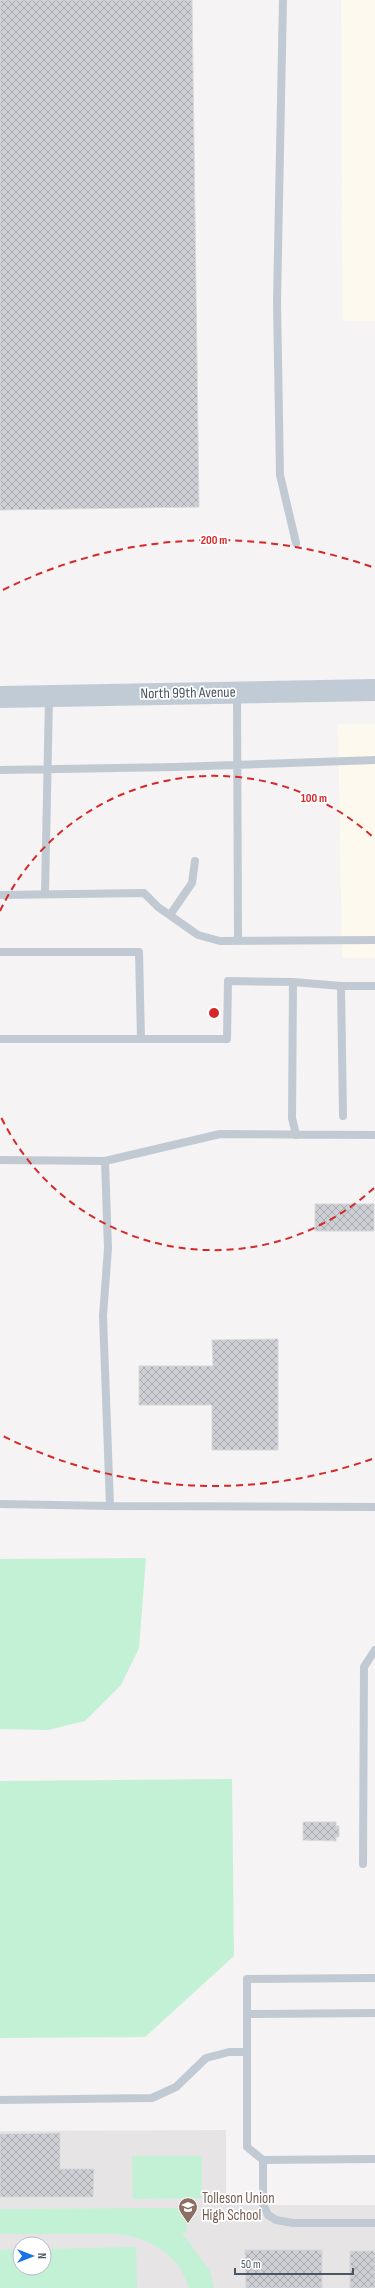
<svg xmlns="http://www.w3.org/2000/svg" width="375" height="2288" font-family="'Sofia Sans Condensed',sans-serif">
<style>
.commercial{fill:#fdf9ef}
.education{fill:#e6e4e5;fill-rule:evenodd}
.green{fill:#c3f1d5}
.building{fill:url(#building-cross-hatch);stroke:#d7d9de}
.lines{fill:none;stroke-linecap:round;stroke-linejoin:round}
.lane{stroke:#c1cad2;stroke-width:8}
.secondary{stroke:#c1cbd6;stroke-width:22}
.ring{fill:none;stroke:#d62828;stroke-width:2;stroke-dasharray:7 5}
.labels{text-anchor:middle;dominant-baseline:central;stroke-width:3.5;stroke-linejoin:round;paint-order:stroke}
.street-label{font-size:15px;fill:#4a5661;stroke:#fff}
.education-label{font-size:15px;fill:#785e54;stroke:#fff;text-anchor:start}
.centre{fill:#d62828;stroke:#fff;stroke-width:2}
.ring-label{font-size:12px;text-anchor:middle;font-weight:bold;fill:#d62828;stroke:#fff;stroke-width:3.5;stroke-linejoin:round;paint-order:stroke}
</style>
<defs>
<pattern id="building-cross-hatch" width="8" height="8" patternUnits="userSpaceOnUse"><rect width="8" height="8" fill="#cdcfd5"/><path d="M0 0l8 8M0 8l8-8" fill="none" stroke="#a8abb0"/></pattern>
</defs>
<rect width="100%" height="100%" fill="#f5f3f3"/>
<path class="commercial" d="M341 0H375V321H342Z
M338 724H375V958H342Z"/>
<path class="education" d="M226 2130V2205H375V2288H0V2131ZM20 2244H44V2268H20Z"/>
<path class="green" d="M146 1558 139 1648 121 1685 85 1721 48 1730 0 1729V1559Z
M232 1779 234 1956 145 2037 0 2038V1781Z
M132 2156H202V2198L133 2199Z
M186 2208 187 2232 182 2233 210 2271 214 2288H189C186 2281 183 2271 178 2265 164 2247 139 2236 118 2234H0V2209Z
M136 2247 137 2288H0V2250L20 2249V2268H44V2249Z"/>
<path class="building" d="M0 0H192L199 507 0 510Z
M315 1204H374V1231H315Z
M278 1339V1450H212V1405H139V1366H213L212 1340Z
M303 1822H336V1826H339V1837H336V1841L303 1840Z
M60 2133V2169H94L93 2197H0V2134Z
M245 2250H322V2288H246Z
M350 2251H375V2288H350Z"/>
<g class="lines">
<path class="lane" d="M283 0 277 302 280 475 296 543
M237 693 238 941
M0 770 176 767 375 760
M45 894 49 697
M0 895 144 893 158 907 198 935 220 941 375 940
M170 915 192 883 195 861
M0 952H139L141 1039
M0 1039H227L228 981 293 982
M343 1116 341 986H375
M296 1135 292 1118 293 982 341 986
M375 1135 220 1134 105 1161 108 1248 103 1316 110 1506 375 1507
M0 1160 105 1161
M0 1504 110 1506
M363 1864 364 1667 375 1650
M375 1978 247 1979V2147L263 2160 375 2159
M247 2014 375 2013
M0 2100 152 2098 176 2087 206 2058 229 2052H246
M263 2160V2204L268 2215 276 2220 293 2223H375"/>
<path class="secondary" d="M0 697 375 690"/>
</g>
<g class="ring">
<path d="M374 1188A237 237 0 0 1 0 1115M0 911A237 237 0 0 1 374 838"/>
<path d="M372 1459A473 473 0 0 1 3 1436M3 590A473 473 0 0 1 372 567"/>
</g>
<defs>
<g id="school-pin" transform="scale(1)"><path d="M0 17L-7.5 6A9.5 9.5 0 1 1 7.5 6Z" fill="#8d6e63" stroke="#fff"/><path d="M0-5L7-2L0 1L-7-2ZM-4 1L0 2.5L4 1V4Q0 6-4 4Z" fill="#fff"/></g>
</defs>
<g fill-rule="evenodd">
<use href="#school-pin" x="188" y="2207"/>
</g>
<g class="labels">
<g class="street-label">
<text transform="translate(188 693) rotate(-1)">North 99th Avenue</text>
</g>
<g class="education-label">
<text x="202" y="2198">Tolleson Union<tspan x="202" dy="17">High School</tspan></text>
</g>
</g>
<circle cx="214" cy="1013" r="6" class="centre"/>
<g class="ring-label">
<text x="214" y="544">200 m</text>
<text x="314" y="802">100 m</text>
</g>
<g transform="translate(32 2256) rotate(90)"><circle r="19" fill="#ffffff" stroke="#b7bbc0"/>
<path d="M0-3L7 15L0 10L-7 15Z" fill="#1a73e8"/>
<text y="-6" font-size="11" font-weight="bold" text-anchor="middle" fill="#4a5661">N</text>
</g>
<path d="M235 2268v6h118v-6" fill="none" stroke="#4a5661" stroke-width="2"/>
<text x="241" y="2268" font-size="12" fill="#4a5661" stroke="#ffffff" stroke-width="3" paint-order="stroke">50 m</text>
</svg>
